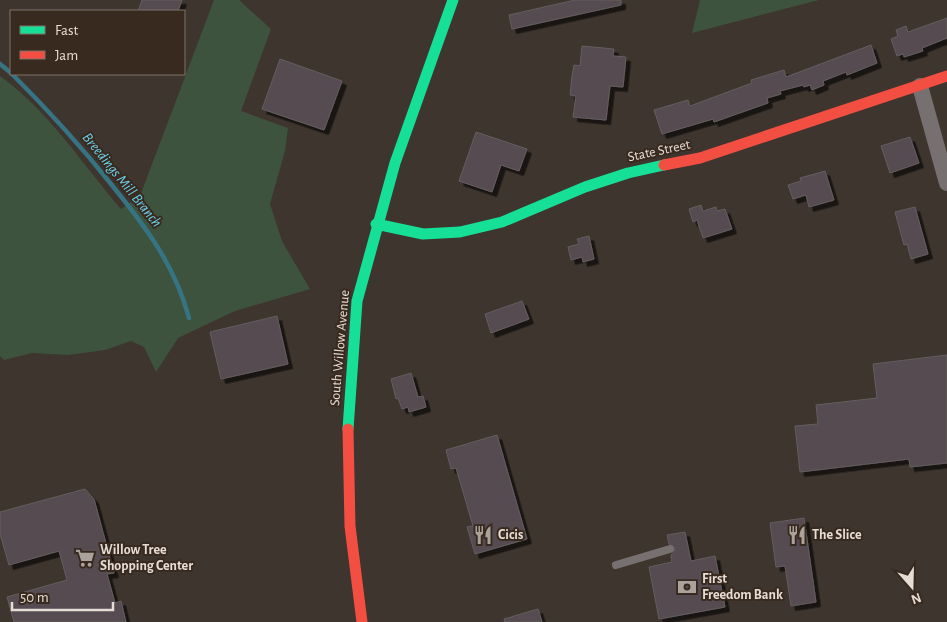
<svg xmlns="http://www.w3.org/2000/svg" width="947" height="622" font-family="'Alegreya Sans',sans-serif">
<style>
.green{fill:#3e533e}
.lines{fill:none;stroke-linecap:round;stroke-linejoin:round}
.stream{stroke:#367484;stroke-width:4.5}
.building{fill:#544b51;stroke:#645e5f;filter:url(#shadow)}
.lane{stroke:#767170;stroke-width:8}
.street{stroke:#767170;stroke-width:16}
.fast{stroke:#16e098;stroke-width:11}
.jam{stroke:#f24e42;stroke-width:11}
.labels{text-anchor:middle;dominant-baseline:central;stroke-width:4;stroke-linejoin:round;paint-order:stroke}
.street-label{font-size:14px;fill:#e6ddd5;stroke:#392a1f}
.poi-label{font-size:14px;font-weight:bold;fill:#e6ddd5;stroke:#392a1f;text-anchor:start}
.water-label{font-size:15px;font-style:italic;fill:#69d2ee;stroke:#392a1f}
</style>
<defs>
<filter id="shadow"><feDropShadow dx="4.5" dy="4.5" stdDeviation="0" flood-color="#0009"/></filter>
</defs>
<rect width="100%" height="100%" fill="#3d352e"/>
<path class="green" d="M214 0H239L271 29 241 111 288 128 285 151 270 204 282 241 310 289 235 311 178 338 156 372 144 347 131 341 105 350 68 355 32 353 4 360 0 356V76C50 112 82 164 121 209L140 196Z
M700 0H819L692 33Z"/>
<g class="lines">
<path class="stream" d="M0 64 11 73
M12 74C47 109 80 145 111 184 145 226 175 265 189 318"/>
</g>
<path class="building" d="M142 0H182L178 11H138Z
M575 0H621V5L512 29 509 15Z
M947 18V38L922 48 923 51 904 57 903 54 897 56 891 39 898 36 896 30 906 26 908 32Z
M871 45 877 63 847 75 846 72 823 81 824 85 812 90 810 85 804 87 803 85 780 91 781 94 767 98 768 103 714 122 713 119 662 134 654 110 688 100 690 106 752 83 751 80 784 70 786 77Z
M582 46 614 49 613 56 626 57 623 87 610 86 606 120 573 117 576 96 570 95 572 76 574 65 580 66Z
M280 59 342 81 324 130 262 109Z
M476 132 527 149 519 171 501 165 492 192 459 181Z
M910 137 919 163 890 173 881 146Z
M825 171 834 200 809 207 806 195 793 199 788 185 801 181 800 178Z
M701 205 703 211 716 207 717 211 725 209 732 229 703 238 697 220 693 222 689 209Z
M915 207 928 254 911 259 907 244 904 245 895 212Z
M589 236 594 259 583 262 582 257 571 260 568 247 579 244 577 239Z
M522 301 529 319 491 333 485 314Z
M277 316 288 364 221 379 210 332Z
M947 355V463L910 467 909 459 800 472 795 426 818 424 816 405 877 398 873 364Z
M411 373 418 397 423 396 426 407 409 412 408 407 402 409 398 398 396 399 391 379Z
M497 435 527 539 475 554 467 527 473 526 456 468 451 469 446 450Z
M85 489 94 499 114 573 107 574 115 603 121 601 126 622H14L7 597 67 580 59 551 9 565 0 534V512Z
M804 518 816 602 791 606 785 566 776 567 770 523Z
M685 532 691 561 715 556 725 607 659 619 649 567 672 562 671 555 674 552 675 548 669 544 667 535Z
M538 609 542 622H505L504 619Z"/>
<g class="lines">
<path class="lane" d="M616 565 670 549"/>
<path class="street" d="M920 86 947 183"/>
<path class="fast" d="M376 224 423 234 460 232 502 222 585 187 628 173 664 165
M348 429 357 301 395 163 453 0"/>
<path class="jam" d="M664 165 700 158 947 76
M348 429 350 526 362 622"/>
</g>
<defs>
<g id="restaurant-bare" transform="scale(1.5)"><path d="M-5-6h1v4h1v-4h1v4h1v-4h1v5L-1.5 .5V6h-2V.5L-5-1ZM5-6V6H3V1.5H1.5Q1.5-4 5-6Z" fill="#aba29b" stroke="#392a1f" stroke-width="2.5" paint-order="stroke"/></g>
<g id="supermarket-bare" transform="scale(1.5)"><path d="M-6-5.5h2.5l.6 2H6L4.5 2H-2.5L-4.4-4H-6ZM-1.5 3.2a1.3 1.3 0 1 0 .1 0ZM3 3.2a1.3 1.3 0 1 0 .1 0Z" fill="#aba29b" stroke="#392a1f" stroke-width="2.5" paint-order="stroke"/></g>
<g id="bank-bare" transform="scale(1.5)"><path d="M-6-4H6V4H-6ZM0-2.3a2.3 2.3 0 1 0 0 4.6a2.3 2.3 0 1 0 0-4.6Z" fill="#aba29b" stroke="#392a1f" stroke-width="2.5" paint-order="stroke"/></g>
</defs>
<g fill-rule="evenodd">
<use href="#restaurant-bare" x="483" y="535"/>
<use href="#restaurant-bare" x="797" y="535"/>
<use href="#supermarket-bare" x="85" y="558"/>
<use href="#bank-bare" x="687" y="587"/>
</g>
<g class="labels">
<g class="street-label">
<text transform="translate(659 151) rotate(-12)">State Street</text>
<text transform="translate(340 348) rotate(-85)">South Willow Avenue</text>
</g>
<g class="poi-label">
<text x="498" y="535">Cicis</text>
<text x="812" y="535">The Slice</text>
<text x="100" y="550">Willow Tree<tspan x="100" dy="16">Shopping Center</tspan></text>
<text x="702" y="579">First<tspan x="702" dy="16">Freedom Bank</tspan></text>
</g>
<g class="water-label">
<text transform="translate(122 180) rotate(51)">Breedings Mill Branch</text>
</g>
</g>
<rect x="10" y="10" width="175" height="65" fill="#392a1f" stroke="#7e7268"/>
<rect x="20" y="26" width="25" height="8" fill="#16e098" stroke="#7e7268"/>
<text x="55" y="35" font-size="15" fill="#e6ddd5">Fast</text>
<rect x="20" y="51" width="25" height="8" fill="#f24e42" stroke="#7e7268"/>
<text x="55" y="60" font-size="15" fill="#e6ddd5">Jam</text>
<g transform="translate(912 587) rotate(160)" stroke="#392a1f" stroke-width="4" paint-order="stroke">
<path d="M0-4L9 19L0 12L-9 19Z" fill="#e6ddd5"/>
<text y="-8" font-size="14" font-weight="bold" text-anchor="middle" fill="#e6ddd5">N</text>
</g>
<path d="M12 602v8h101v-8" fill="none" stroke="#e6ddd5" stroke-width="2.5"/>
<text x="20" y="602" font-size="15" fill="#e6ddd5" stroke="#392a1f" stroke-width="4" paint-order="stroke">50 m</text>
</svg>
